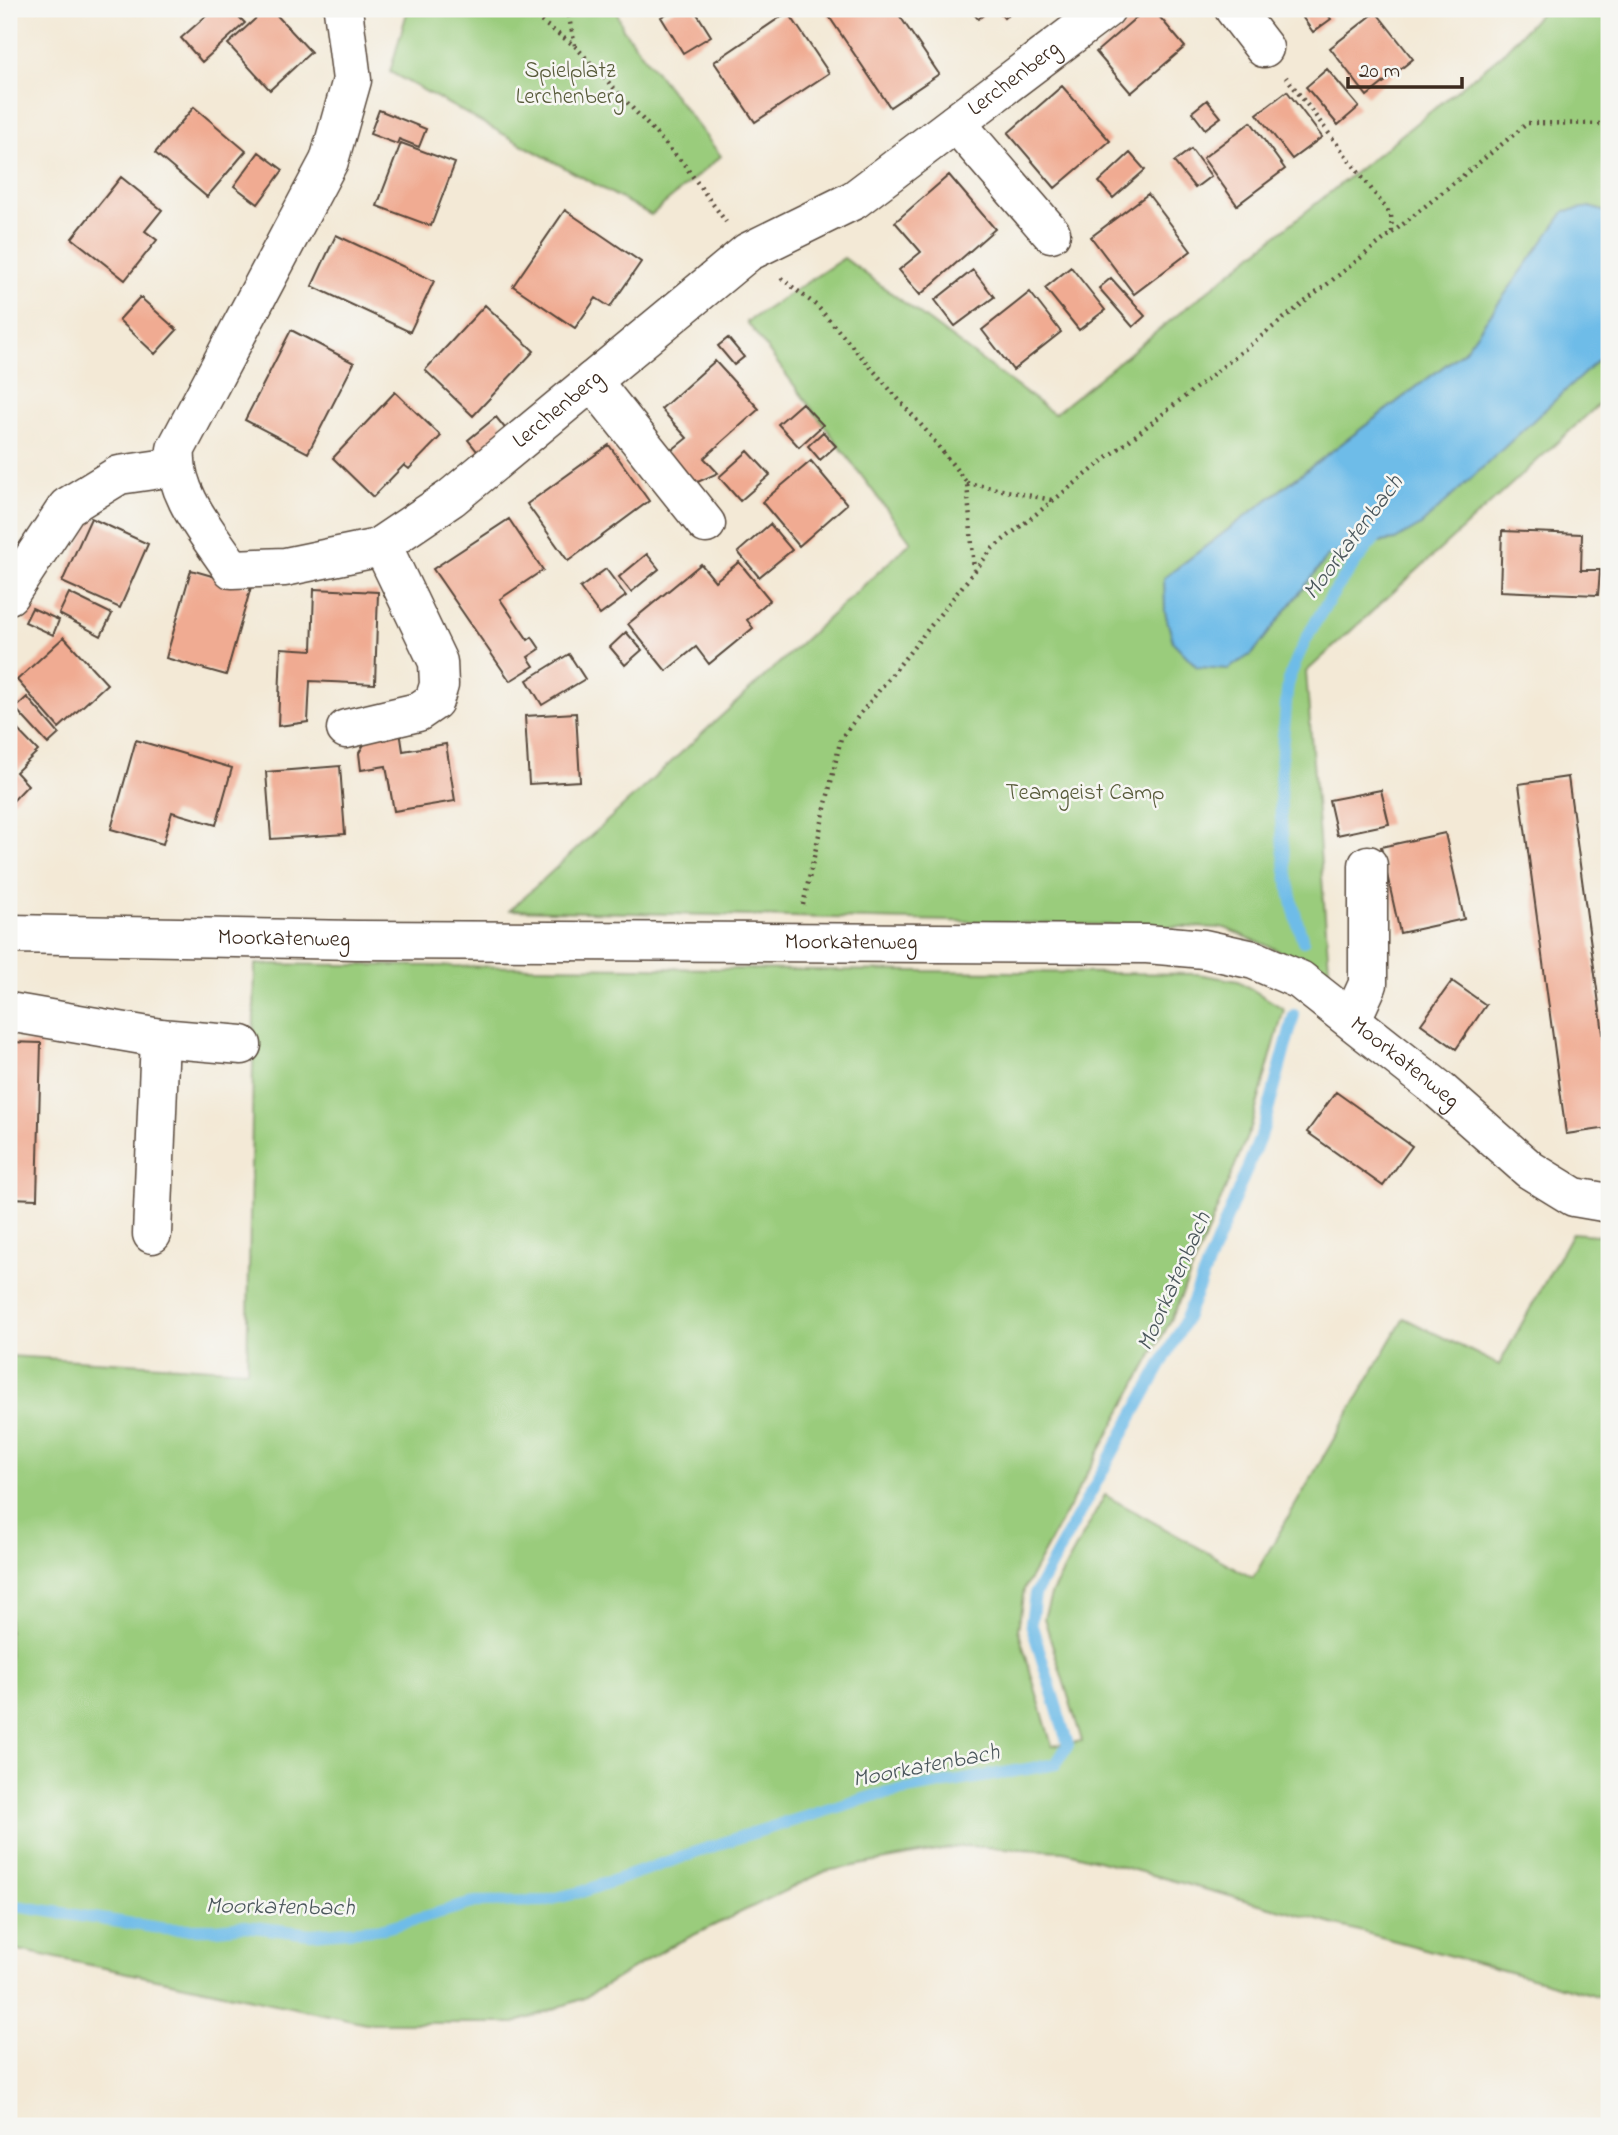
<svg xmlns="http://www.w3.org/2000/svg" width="1618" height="2135" font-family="'Indie Flower',sans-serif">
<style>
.green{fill:#9acc7c;stroke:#6a7b4d;stroke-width:2}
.water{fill:#6ebce8;stroke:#547383;stroke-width:2}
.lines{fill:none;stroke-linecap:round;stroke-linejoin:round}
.stream{stroke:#6ebce8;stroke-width:12}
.building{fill:#f0ab92}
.minor-casing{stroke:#57473a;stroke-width:41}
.path{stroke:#57473a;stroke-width:4.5;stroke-dasharray:2 5;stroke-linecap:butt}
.minor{stroke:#fff;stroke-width:38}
.labels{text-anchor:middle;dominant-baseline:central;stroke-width:5;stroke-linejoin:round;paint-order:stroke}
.park-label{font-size:23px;fill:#585b3a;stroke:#f6f6f2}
.street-label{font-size:23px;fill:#3b2a1e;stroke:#f6f6f2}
.water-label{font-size:24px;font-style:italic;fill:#4a565b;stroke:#f6f6f2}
</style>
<rect width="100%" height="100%" fill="#f6f6f2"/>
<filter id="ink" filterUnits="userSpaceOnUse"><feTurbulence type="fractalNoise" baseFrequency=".0143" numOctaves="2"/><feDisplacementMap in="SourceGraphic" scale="14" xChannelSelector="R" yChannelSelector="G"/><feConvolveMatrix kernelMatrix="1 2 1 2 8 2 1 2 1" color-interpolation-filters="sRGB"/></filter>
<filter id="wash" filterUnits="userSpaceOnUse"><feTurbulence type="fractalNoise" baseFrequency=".00686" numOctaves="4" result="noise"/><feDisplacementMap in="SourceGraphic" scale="28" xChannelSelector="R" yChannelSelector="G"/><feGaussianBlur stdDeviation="1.57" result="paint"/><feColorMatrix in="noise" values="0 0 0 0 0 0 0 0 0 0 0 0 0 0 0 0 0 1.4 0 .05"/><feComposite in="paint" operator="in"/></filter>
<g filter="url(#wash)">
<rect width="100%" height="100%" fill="#f3e9d6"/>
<path class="green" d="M408 9H616L623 29 721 156 651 215 390 72Z
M1544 9H1609V213L1590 207 1498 307 1464 351 1164 578 1253 653 1328 556 1371 543 1395 540 1609 350V395L1306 672 1330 980 1275 949 1225 928 510 910 911 542 747 322 844 258 1054 414 1501 55Z
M255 964 1198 974 1238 981 1284 1009 1251 1127 1172 1318 1024 1589 1018 1629 1052 1746 1082 1741 1044 1618 1052 1592 1105 1495 1253 1578 1404 1318 1499 1365 1572 1233 1609 1236V1999L1064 1851 964 1846 826 1871 669 1947 584 1998 515 2023H366L9 1948V1356L247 1370Z"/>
<path class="water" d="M1590 207 1609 213V350L1421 525 1395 540 1371 543 1328 556 1253 653 1228 669 1197 667 1173 642 1165 612 1164 578 1464 351 1565 211Z"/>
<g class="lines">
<path class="stream" d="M1303 941C1280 870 1276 793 1285 719 1286 705 1286 689 1290 676 1309 624 1345 573 1381 531
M9 1905 166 1929H216L245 1926 311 1934 385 1928 476 1902 544 1901 581 1892 740 1837 877 1795 1056 1764 1068 1745 1031 1623 1035 1594 1184 1323 1263 1130 1294 1015"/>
</g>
<g id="blocks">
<path class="building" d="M214 9H231L245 23 202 62 181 38Z
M266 9H271L311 52 270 90 228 44Z
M675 9H694L711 36 683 53 661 17Z
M824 9H895L939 74 890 107Z
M970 9H992L978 19Z
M997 9H1015L1004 18Z
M1146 9H1153L1185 47 1131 93 1096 52Z
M1316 9H1324L1331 19 1313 32 1303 18Z
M788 12 829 73 755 122 714 62Z
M1376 12 1413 59 1367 96 1330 48Z
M1327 69 1359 107 1338 125 1306 87Z
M1062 86 1110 141 1055 188 1008 133Z
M1287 91 1322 137 1292 159 1257 114Z
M1207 100 1221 117 1205 129 1192 112Z
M194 107 246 151 207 197 155 153Z
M379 110 426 129 419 147 399 139 397 144 370 134Z
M1251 122 1285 169 1237 205 1203 158Z
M401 143 455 163 431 226 377 206Z
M1191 149 1211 176 1195 188 1174 162Z
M259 152 283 170 258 204 234 186Z
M1130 153 1145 170 1113 198 1099 182Z
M949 175 995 229 920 295 899 270 921 252 895 222Z
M121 177 162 210 145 231 157 240 125 280 72 238Z
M1148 194 1191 251 1134 294 1091 237Z
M565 210 641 262 610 307 596 298 575 328 513 286Z
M336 235 434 281 410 332 312 286Z
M1071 267 1105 310 1079 330 1045 288Z
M973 270 994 297 955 326 935 300Z
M1111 278 1145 316 1133 327 1099 288Z
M1030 292 1061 332 1013 370 982 330Z
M140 297 177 330 155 354 119 320Z
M485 305 534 351 473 416 425 370Z
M291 330 354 363 308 453 245 420Z
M728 338 744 357 734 365 718 346Z
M715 361 759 409 704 458 718 473 693 484 667 454 687 438 661 409Z
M395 392 441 436 409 469 404 465 373 497 333 458Z
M802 403 823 425 799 447 778 424Z
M496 417 513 438 485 461 468 440Z
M823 432 836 446 820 460 808 446Z
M609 445 649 501 568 561 527 504Z
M748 451 770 475 740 501 719 477Z
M811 461 847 504 799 546 762 502Z
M91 518 148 544 120 608 62 582Z
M509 519 543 570 500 599 528 640 532 637 540 649 528 657 534 666 510 681 433 569Z
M770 524 792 550 759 577 738 552Z
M1502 531 1582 534 1581 570H1600L1598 595 1500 591Z
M647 554 659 569 631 592 619 577Z
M739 562 770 600 747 620 753 628 709 664 696 647 666 671 628 624 701 564 715 581Z
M606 569 626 596 600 615 580 588Z
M191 570 251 587 226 675 166 658Z
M314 589 378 592 375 684 310 681 308 722 278 726 281 648 312 650Z
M69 593 112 614 101 636 59 614Z
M32 608 59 620 53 635 25 622Z
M626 632 642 650 625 665 610 647Z
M64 637 107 684 59 728 17 680Z
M569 654 585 679 542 705 527 680Z
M27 697 59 734 48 744 15 708Z
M576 713 580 781 529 784 525 716Z
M9 721 38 751 16 772 28 785 9 805Z
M400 731 403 751 446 744 455 801 394 811 386 766 361 770 359 753 370 734Z
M136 740 232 768 216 825 172 812 163 844 111 829Z
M340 766 345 834 271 839 266 772Z
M1568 777 1609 1077V1128L1566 1134 1519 784Z
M1381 790 1389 824 1337 835 1329 800Z
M1445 833 1464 919 1400 933 1381 847Z
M1452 981 1486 1005 1456 1049 1421 1024Z
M9 1042 41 1043 37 1199 9 1198Z
M1336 1092 1412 1146 1383 1186 1307 1132Z"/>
</g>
</g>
<g filter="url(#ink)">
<use href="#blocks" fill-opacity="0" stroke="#57473a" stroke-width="2"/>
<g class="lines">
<g class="minor-casing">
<g id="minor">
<path id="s1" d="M343 9 352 80 329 161 176 449C172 493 209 534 232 569L285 567 377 548 451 498 748 252 854 200 1106 9"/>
<path d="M1234 9 1264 48"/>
<path d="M956 123 1051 233"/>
<path d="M592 381 706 524"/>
<path d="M9 595 67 507 119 475 174 467"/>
<path d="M346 729 418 712 434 701 439 685 438 662 382 545"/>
<path id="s2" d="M9 934 357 940 1147 944 1204 949 1254 960 1300 980 1437 1088 1530 1170 1574 1197 1609 1203"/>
<path d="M9 1012 160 1038 242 1045"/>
<path d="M1352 1019 1368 984V865"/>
<path d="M152 1234 160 1038"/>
</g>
</g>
<path class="path" d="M524 9 575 46 683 163 726 222
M567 9 575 45
M1392 233 1528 123 1609 124
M781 278 817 306 928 433 967 483 974 570
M967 483 1052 500
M803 905 841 738 993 548 1392 233 1391 215 1286 77"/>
<use href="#minor" class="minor"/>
</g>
</g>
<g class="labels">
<g class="park-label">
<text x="570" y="71">Spielplatz<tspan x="570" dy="26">Lerchenberg</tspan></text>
<text x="1085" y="793">Teamgeist Camp</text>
</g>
<g class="street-label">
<text stroke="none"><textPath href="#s1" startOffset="1558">Lerchenberg</textPath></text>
<text stroke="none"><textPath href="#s1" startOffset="992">Lerchenberg</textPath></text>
<text stroke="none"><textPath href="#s2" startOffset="275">Moorkatenweg</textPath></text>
<text stroke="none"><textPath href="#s2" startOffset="842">Moorkatenweg</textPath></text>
<text stroke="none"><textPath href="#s2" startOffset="1430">Moorkatenweg</textPath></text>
</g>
<g class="water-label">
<text transform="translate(1354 538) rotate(-53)">Moorkatenbach</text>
<text transform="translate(1175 1282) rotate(-66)">Moorkatenbach</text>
<text transform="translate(926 1767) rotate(-11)">Moorkatenbach</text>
<text transform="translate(280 1908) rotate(1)">Moorkatenbach</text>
</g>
</g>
<rect width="1618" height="2135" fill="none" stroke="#f6f6f2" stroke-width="35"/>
<path d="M1348 77v10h114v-10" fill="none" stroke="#3b2a1e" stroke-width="3.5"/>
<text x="1359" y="77" font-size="21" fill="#3b2a1e" stroke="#f6f6f2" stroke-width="5" paint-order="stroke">20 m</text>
</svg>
